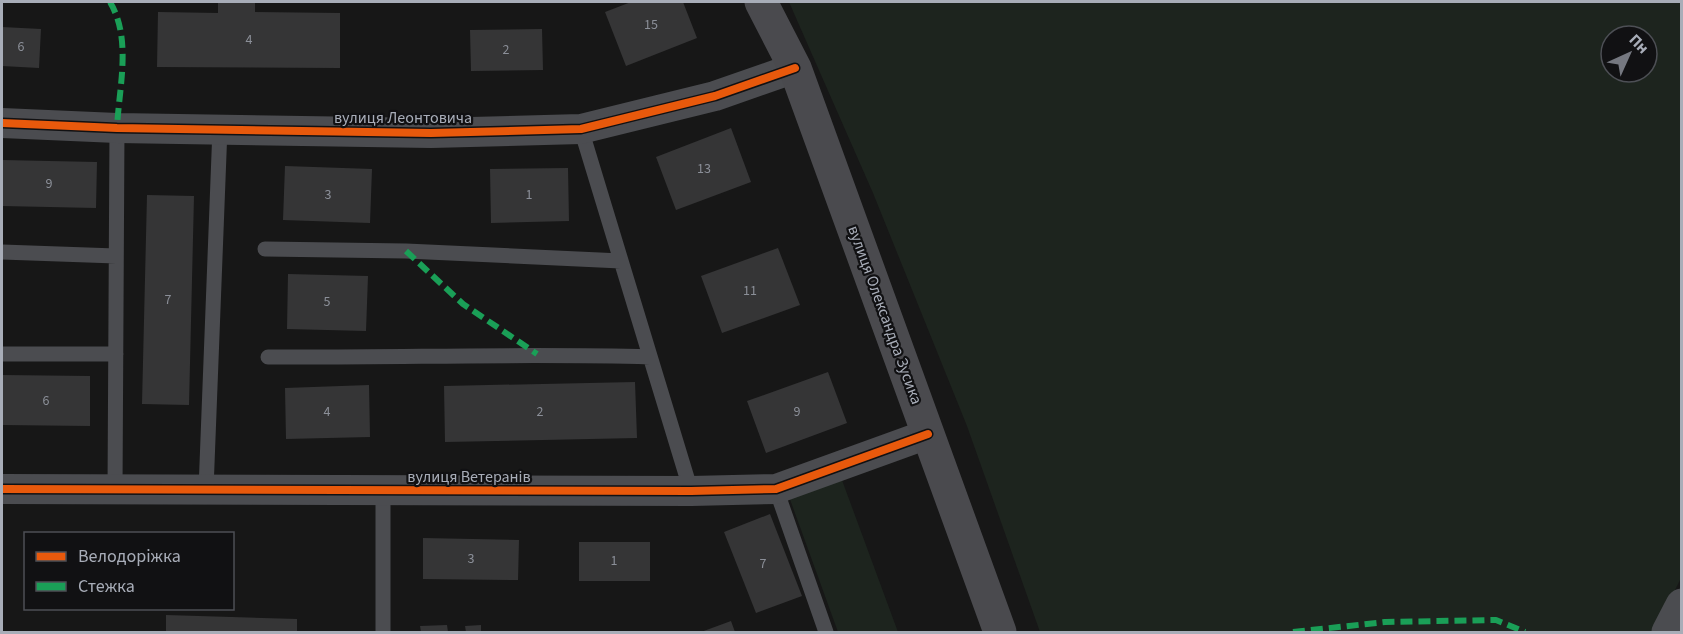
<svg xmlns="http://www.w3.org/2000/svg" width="1683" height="634" font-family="'Source Sans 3',sans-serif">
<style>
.green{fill:#1d241e;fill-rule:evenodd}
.building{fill:#353536}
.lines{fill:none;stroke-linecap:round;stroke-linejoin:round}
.service{stroke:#4b4c50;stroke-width:15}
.minor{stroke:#4b4c50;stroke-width:30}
.tertiary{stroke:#4b4c50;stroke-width:33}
.secondary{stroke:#4a4a4e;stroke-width:33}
.quiet{stroke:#1a9f57;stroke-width:6;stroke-dasharray:12 6;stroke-linecap:butt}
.cycleway-casing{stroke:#111113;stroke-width:11}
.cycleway{stroke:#e8590c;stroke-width:8}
.labels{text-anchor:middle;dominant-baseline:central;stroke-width:4.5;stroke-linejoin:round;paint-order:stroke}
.number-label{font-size:14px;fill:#8b8f98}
.street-label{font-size:16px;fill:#a8adb8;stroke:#111113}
</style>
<rect width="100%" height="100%" fill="#171717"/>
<path class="green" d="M789 2H1681L1682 576 1654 632H1040L967 426 873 193ZM1611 36H1647V72H1611Z
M839 472 898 632H838L787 491Z"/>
<path class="building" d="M218 2H255V12L340 13V68L157 67 158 12 218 13Z
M631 2H683L697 38 626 66 605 12Z
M2 27 41 29 39 68 2 66Z
M542 29 543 70 471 71 470 30Z
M731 128 751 182 676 210 656 157Z
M2 160 97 162 96 208 2 206Z
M285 166 372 169 370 223 283 220Z
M568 168 569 221 491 223 490 169Z
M147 195 194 196 189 405 142 404Z
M778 248 800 305 722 333 701 276Z
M288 274 368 276 366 331 287 329Z
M828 372 847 423 766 453 747 401Z
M2 375 90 376V426L2 425Z
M635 382 637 438 445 442 444 386Z
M369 385 370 437 286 439 285 388Z
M770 514 802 596 756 613 724 532Z
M423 538 519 540 518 580 423 579Z
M579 542H650V581H579Z
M166 615 297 619V632H166Z
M731 621 735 632H701Z
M447 625 448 632H421L420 626Z
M481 625V632H466L465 626Z"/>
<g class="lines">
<path class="service" d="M581 129 691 491
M265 249 406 251 621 261
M2 252 116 256
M2 354H116
M268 357C396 358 523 353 650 357
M776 489 826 632
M206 490 220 128
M383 490V632
M115 491 117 128"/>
<path class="minor" d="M2 123 117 128 431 133 581 129 715 96 795 68
M2 489 691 491 776 489 928 434"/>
<path class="tertiary" d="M1668 632 1682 605"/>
<path class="secondary" d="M761 2 795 68 1000 632"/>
<path class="quiet" d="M110 2C132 39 119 87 117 128
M406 251 463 304 537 354
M1293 632 1385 622 1496 620 1525 632"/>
<g class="cycleway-casing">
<path id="cycleway" d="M2 123 117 128 431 133 581 129 715 96 795 68
M2 489 691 491 776 489 928 434"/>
</g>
<use href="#cycleway" class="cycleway"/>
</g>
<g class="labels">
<g class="number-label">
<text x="651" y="25">15</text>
<text x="249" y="40">4</text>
<text x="21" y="47">6</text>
<text x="506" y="50">2</text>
<text x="704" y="169">13</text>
<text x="49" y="184">9</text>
<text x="328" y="195">3</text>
<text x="529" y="195">1</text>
<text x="750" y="291">11</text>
<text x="168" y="300">7</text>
<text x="327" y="302">5</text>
<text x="46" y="401">6</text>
<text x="327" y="412">4</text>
<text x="540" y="412">2</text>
<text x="797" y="412">9</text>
<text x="471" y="559">3</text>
<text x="614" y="561">1</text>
<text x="763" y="564">7</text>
</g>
<g class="street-label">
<text x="403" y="118">вулиця Леонтовича</text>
<text transform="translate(885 315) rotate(70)">вулиця Олександра Зусика</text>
<text x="469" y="477">вулиця Ветеранів</text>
</g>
</g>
<rect width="1683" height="634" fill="none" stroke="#a8adb8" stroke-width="6"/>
<rect x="24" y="532" width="210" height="78" fill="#111113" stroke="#4d4f55" stroke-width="1.5"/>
<rect x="36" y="552" width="30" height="9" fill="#e8590c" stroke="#4d4f55" stroke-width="1.5"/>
<text x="78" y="562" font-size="18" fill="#a8adb8">Велодоріжка</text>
<rect x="36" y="582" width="30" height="9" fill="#1a9f57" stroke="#4d4f55" stroke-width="1.5"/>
<text x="78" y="592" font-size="18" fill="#a8adb8">Стежка</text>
<g transform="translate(1629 54) rotate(45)"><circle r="28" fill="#111113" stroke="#4d4f55" stroke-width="1.5"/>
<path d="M0-4.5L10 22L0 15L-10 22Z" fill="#757880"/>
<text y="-9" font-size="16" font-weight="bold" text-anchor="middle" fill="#a8adb8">Пн</text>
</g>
</svg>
